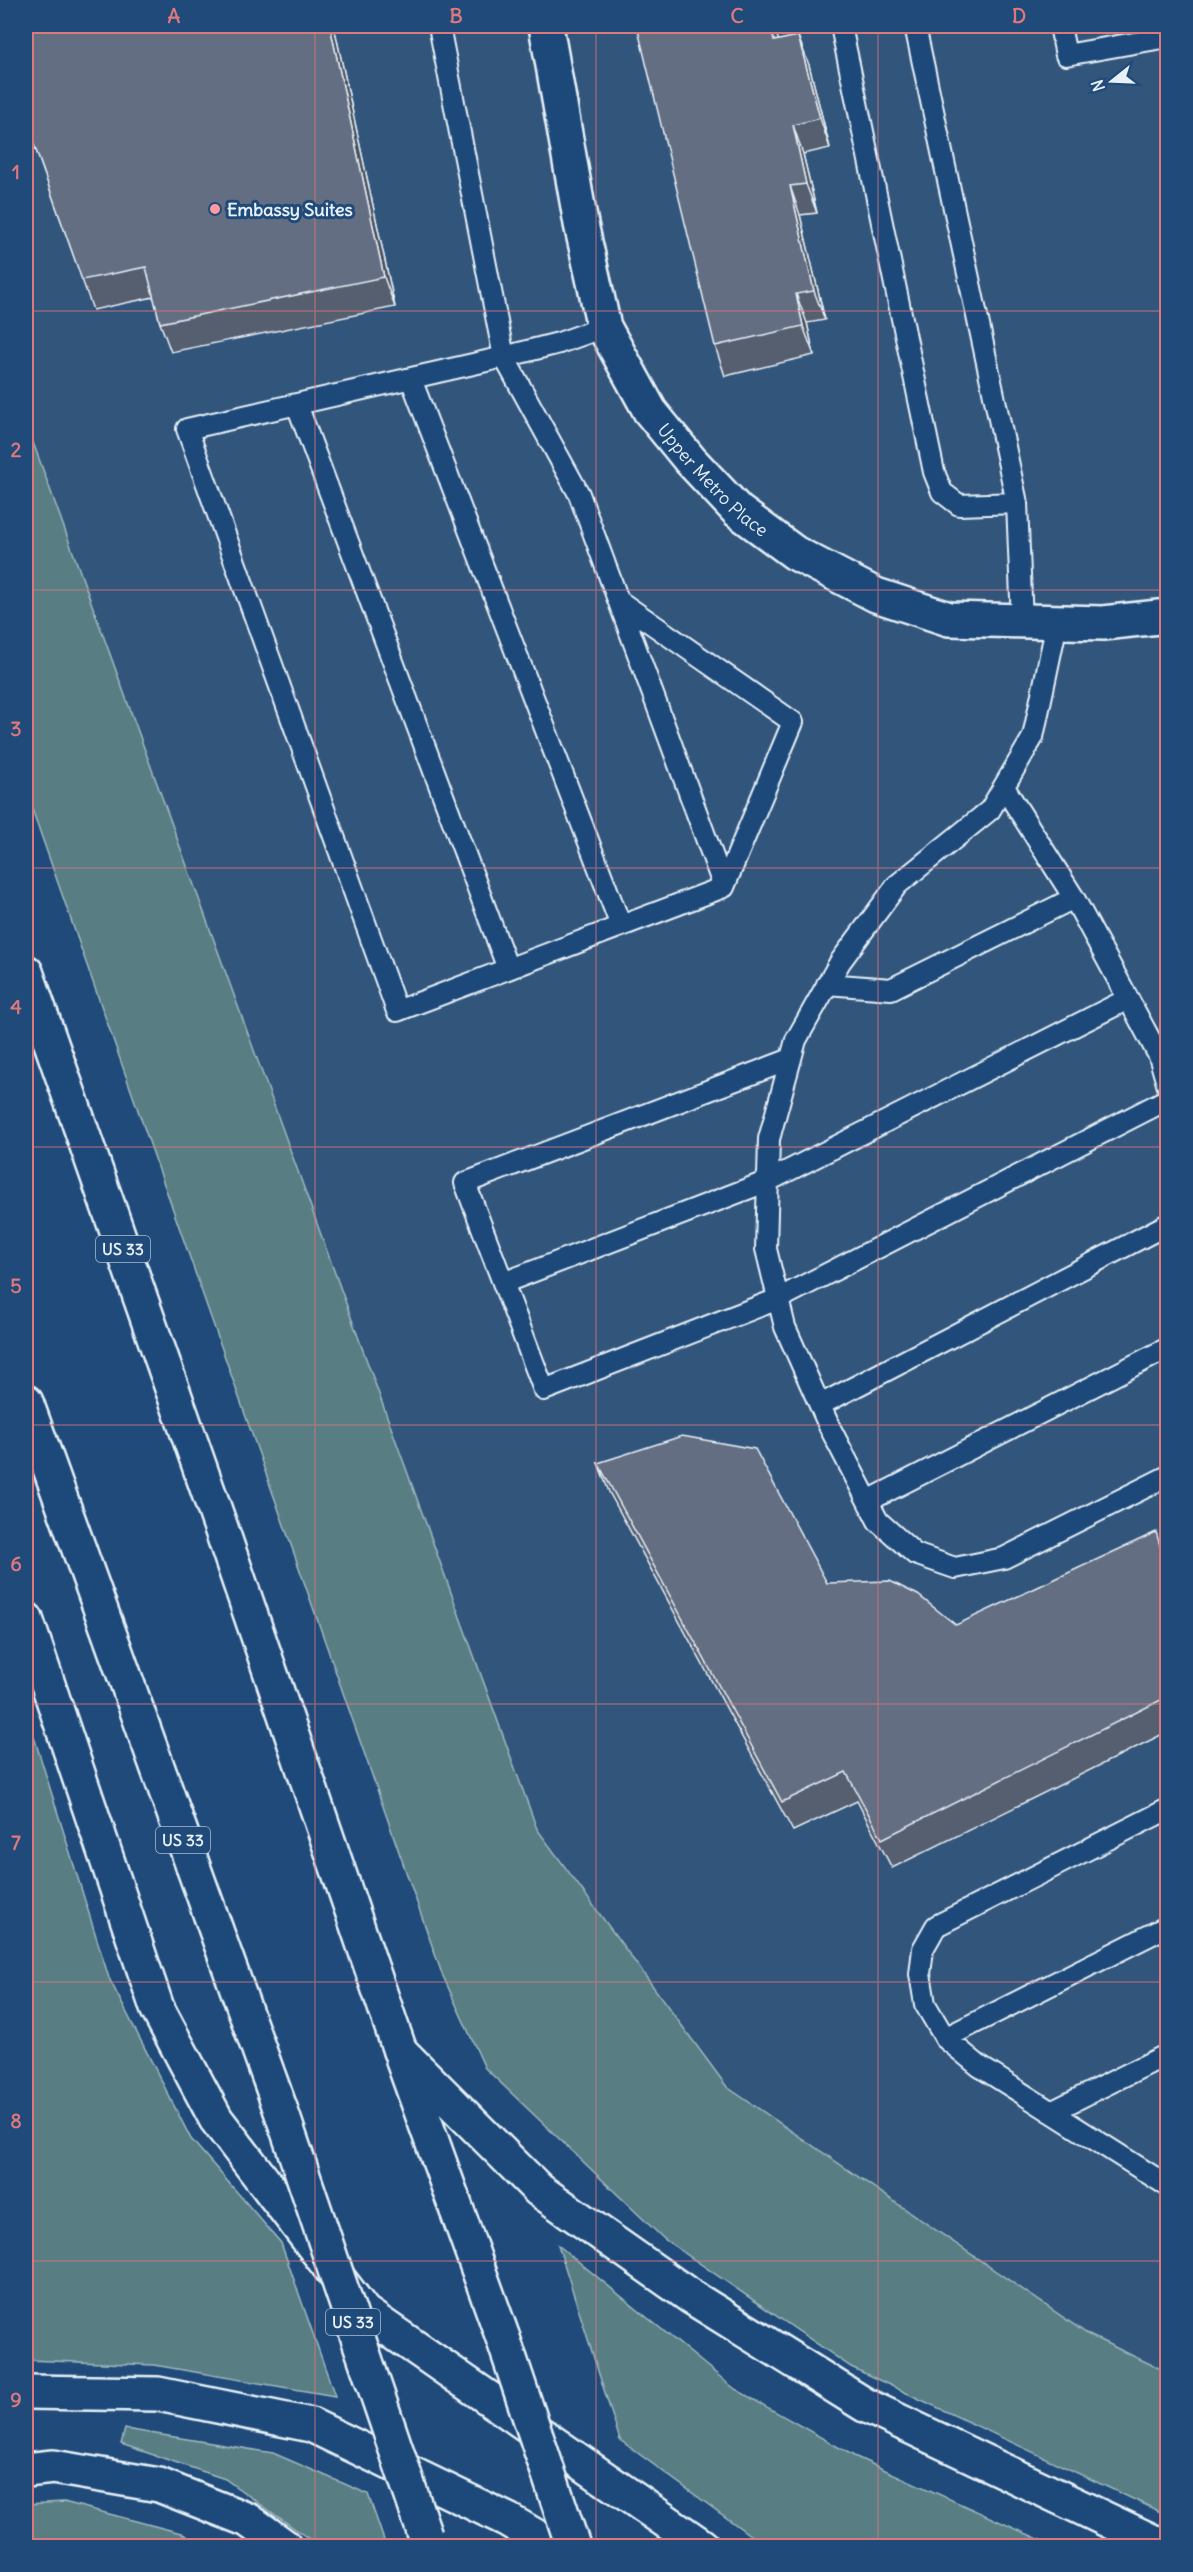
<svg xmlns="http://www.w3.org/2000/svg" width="1193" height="2572" font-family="Delius,sans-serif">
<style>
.built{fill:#33557c}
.green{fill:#587e84;stroke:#a0b8be;stroke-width:1.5}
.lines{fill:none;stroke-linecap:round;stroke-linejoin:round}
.lane-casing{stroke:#e8f1f8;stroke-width:24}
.street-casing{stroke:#e8f1f8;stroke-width:38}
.primary-casing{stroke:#e8f1f8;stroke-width:38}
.highway-casing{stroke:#e8f1f8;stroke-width:38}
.lane{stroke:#1f4a7a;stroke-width:20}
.street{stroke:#1f4a7a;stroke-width:33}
.primary{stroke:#1f4a7a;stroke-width:33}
.highway{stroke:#1f4a7a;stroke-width:33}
.highway-bridge-casing{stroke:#e8f1f8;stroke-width:38;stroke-linecap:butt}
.highway-bridge{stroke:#1f4a7a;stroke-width:33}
.wall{fill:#555f70;stroke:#e8f1f8;stroke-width:1.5}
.shaded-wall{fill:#454d5b;stroke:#e8f1f8;stroke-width:1.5}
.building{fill:#636e82;stroke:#e8f1f8;stroke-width:1.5}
.grid{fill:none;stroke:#dd787b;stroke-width:1.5;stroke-opacity:0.55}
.poi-dot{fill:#ff9aa2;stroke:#1f4a7a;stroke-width:2}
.labels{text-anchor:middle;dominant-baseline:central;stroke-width:6;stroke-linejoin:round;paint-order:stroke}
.shield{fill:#1f4a7a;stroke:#acbfd2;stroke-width:1.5}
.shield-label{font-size:16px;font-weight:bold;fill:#e8f1f8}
.poi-label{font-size:18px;font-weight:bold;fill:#e8f1f8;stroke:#1f4a7a;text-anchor:start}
.street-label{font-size:18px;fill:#e8f1f8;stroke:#1f4a7a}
.neatline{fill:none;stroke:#dd787b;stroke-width:2}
.grid-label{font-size:20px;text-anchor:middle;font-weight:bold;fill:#dd787b}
</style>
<rect width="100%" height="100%" fill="#1f4a7a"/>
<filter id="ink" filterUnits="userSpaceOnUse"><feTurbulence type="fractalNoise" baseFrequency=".0167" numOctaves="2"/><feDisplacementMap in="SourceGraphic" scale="12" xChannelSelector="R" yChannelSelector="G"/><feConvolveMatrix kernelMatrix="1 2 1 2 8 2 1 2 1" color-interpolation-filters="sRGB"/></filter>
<g filter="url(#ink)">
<path class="built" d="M26 26H1167V2372L1089 2335 727 2087 537 1829 26 423Z"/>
<path class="green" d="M26 423 537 1829 727 2087 1089 2335 1167 2372V2515L851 2367 664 2239 485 2068 442 1974 26 792Z
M26 1711 109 1978 191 2139 281 2243 335 2396 154 2365 26 2360Z
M558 2245 735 2389 854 2456 1054 2546H765L620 2440Z
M125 2429 273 2453 368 2494 386 2546H319L225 2479 121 2444Z
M64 2502 181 2533 204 2546H26V2504Z"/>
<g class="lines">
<g class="lane-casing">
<path id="lane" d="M439 26 504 357 579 494 724 887 397 1011 187 429 504 357 559 343 604 327
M841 26 934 472 942 492 959 505 1017 503
M915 26 1017 503 1022 622
M1060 26 1066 55 1168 37
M411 379 621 926
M297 405 508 969
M619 601 793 722 724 887
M1057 623 1033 737 990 810 897 885 840 962 796 1040 769 1139 766 1249 785 1327 830 1428 878 1521 915 1554 955 1568 1004 1558 1168 1476
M1004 787 1074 898 1159 1056 1168 1087
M827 984 891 989 1074 898
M791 1059 465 1183 544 1390 778 1299 1168 1099
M503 1283 768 1181 1128 999
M820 1405 1168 1224
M868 1501 1168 1348
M1168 1809 936 1926 923 1949 920 1974 925 2004 945 2038 979 2066 1168 2186
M945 2038 1168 1926
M1051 2112 1168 2054"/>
</g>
<g class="street-casing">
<g id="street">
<path id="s1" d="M546 26 581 224 604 327 650 411 690 460 738 511 795 553 876 595 949 619 1103 623 1168 616"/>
</g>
</g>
<g class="primary-casing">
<path id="primary" d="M26 972 220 1525 400 2051"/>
</g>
<g class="highway-casing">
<path id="highway" d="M26 1402 280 2108
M26 1619 157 2008 216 2119 364 2312 702 2546
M400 2051 539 2190 690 2296 865 2405 1162 2546
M403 2061 503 2338
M26 2392 158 2394 311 2425 508 2520 552 2546
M26 2470 53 2467 159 2485 248 2520 284 2546"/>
</g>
<use href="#lane" class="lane"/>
<use href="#street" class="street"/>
<use href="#primary" class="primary"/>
<use href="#highway" class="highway"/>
<g class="highway-bridge-casing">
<path id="highway-bridge" d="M280 2108 425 2535
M503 2338 573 2546"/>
</g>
<use href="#highway-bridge" class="highway-bridge"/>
</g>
<path class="wall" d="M26 26H334L395 307 171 352 160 323 154 297 93 310 26 122Z
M778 40 809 65 830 148 803 154 817 213 800 215 825 320 807 323 814 355 725 376 715 346Z
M598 1463 827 1583 956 1625 1167 1564V1732L892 1868 857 1801 793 1831 609 1492Z"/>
<path class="shaded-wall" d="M330 26H334L395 307 384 277Z
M771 26H775L785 70 774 41Z
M798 36 809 65 830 148 820 118Z
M793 125 803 154 817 213 806 184Z
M790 186 800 215 825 320 814 291Z
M796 294 807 323 814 355 803 326Z"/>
<path class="building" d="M26 26H330L384 277 160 323 146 267 82 280 26 122Z
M637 26H771L774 41 798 36 820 118 793 125 806 184 790 186 814 291 796 294 803 326 715 346Z
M682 1436 755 1449 827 1583 890 1581 918 1595 956 1625 1156 1532 1167 1568V1697L882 1839 846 1772 782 1802 598 1463Z"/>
</g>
<path class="grid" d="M315 26V2546M596 26V2546M878 26V2546M26 311H1168M26 590H1168M26 868H1168M26 1147H1168M26 1425H1168M26 1704H1168M26 1982H1168M26 2261H1168"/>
<circle class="poi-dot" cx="215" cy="209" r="6"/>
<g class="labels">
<g class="shield">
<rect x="96" y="1236" width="54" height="26" rx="4.5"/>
<rect x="156" y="1827" width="54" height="26" rx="4.5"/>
<rect x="326" y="2309" width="54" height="26" rx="4.5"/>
</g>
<g class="shield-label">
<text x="123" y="1249">US 33</text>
<text x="183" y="1840">US 33</text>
<text x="353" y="2322">US 33</text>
</g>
<g class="poi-label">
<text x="227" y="209">Embassy Suites</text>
</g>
<g class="street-label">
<text stroke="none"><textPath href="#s1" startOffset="496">Upper Metro Place</textPath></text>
</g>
</g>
<rect width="1193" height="2572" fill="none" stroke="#1f4a7a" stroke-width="66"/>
<g transform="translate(1112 81) rotate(252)" stroke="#1f4a7a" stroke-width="4.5" paint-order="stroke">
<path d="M0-4.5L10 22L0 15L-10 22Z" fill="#e8f1f8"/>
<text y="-9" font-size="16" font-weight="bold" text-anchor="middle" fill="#e8f1f8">N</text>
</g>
<rect x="33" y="33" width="1127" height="2506" class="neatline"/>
<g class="grid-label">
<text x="174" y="23">A</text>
<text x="456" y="23">B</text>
<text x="737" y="23">C</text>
<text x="1019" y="23">D</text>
<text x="16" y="179">1</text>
<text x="16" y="457">2</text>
<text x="16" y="736">3</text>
<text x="16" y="1014">4</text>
<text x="16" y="1293">5</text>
<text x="16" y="1571">6</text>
<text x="16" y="1850">7</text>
<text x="16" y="2128">8</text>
<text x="16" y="2407">9</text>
</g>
</svg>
